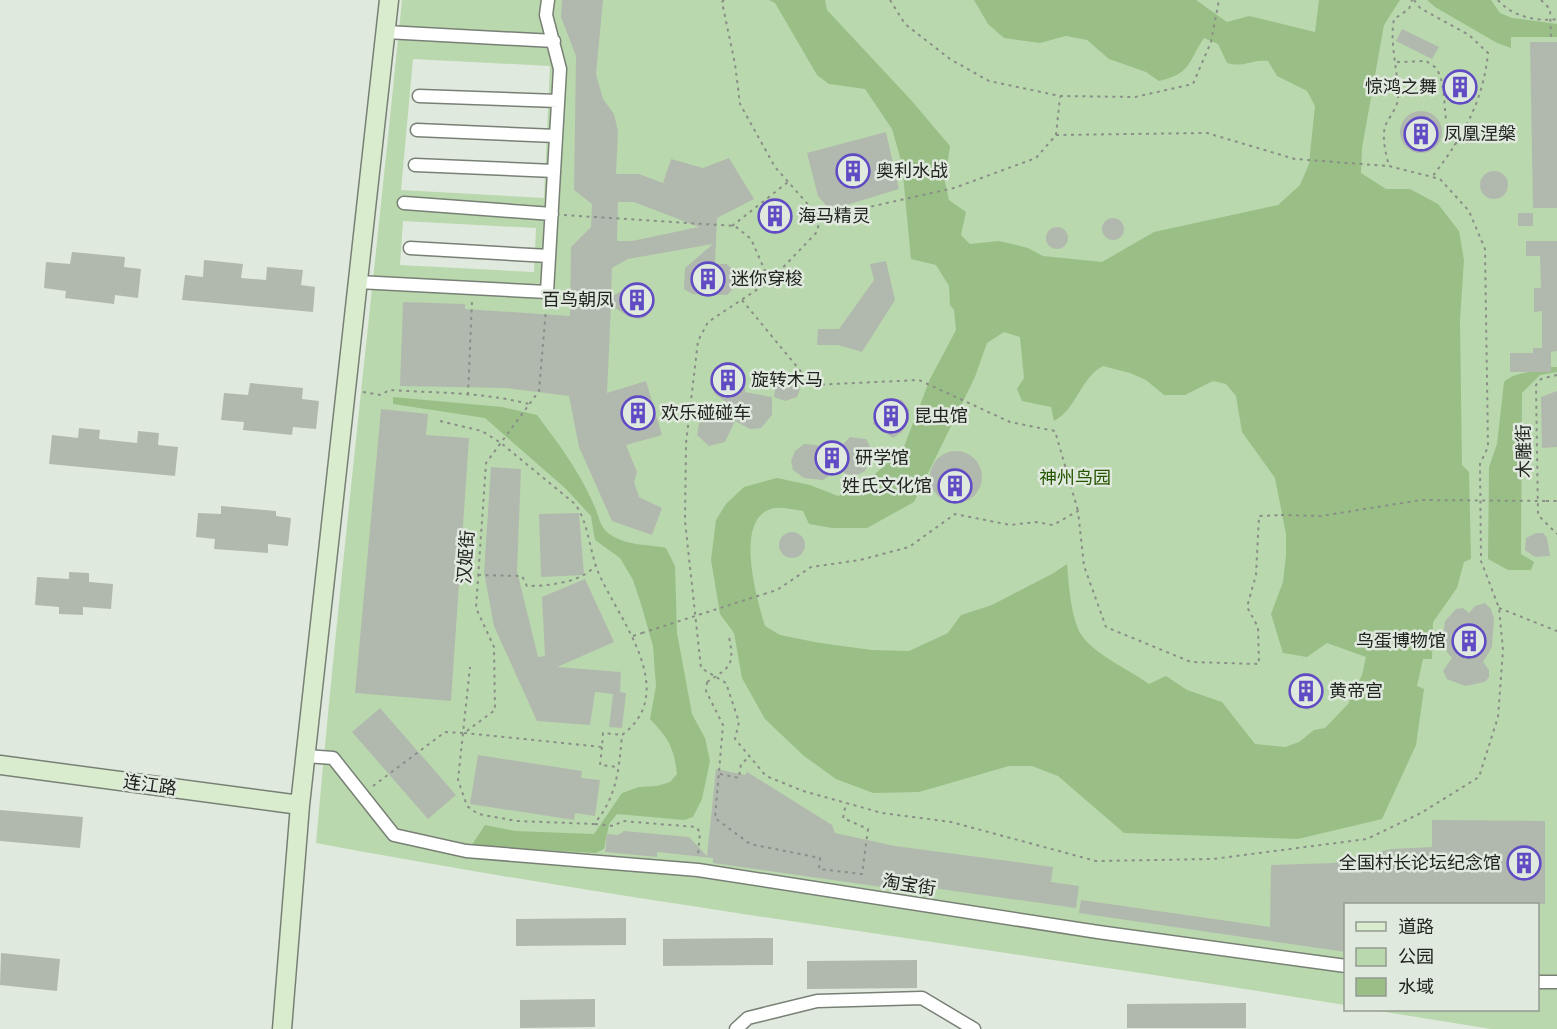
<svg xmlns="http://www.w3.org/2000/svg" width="1557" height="1029" font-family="'Nunito Sans','Noto Sans SC',sans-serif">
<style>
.green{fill:#bad8ad;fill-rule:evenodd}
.water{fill:#99bf87;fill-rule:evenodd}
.building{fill:#b1b9ae;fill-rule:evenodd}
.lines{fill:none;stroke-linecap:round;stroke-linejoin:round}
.street-casing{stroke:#788075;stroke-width:15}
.secondary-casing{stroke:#788075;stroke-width:21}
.path{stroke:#898f87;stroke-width:2;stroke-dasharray:3 4.5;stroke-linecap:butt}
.street{stroke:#fff;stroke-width:12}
.secondary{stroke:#d9ecce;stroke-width:18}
.path-bridge{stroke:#898f87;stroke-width:2;stroke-dasharray:3 4.5;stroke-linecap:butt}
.labels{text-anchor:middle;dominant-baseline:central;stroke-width:5;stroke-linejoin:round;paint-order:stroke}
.poi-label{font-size:18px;fill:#212420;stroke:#e0e9dd;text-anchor:start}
.street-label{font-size:18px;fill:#212420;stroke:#e0e9dd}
.park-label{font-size:18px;fill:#265502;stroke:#e0e9dd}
</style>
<rect width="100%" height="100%" fill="#e0e9dd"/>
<path class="green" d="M402 0H1557V1029H1491L1373 1010H1538V904H1346L1345 1005C1003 949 657 907 316 843 341 562 374 281 402 0ZM413 59 550 66 544 198 401 190ZM403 221 536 228 534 272 400 265Z"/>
<path class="water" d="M769 0H825L827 10 911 100 950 146 945 182 949 200 966 212 961 235 970 244 999 241 1028 248 1043 256 1102 262 1154 232 1278 205 1300 185 1309 164 1315 106 1307 91 1277 76 1268 61C1250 59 1246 68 1227 63L1218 44 1204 38C1187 63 1192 73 1159 81L1146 72 1109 59 1087 40 1066 36 1040 43 1004 38 988 24 974 0H1196L1227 22 1249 16 1315 32 1319 0H1400L1384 25 1362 148 1361 173 1386 189H1410L1438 204 1459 231 1464 260 1460 320 1462 465 1469 472 1471 559 1464 562 1457 588 1433 622 1432 659H1423L1417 686 1424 689 1416 745 1382 819 1298 839 1124 833 1058 776 1032 766H1009L919 792 873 793 836 779 804 756 765 719 742 678 734 633 720 614 711 560 716 520 726 504 744 487 777 478 810 485 838 496 865 483 903 449 930 379 956 330 954 310 950 305 949 286 936 265 911 259 902 164 892 129 865 89 829 84 817 75 775 3ZM1004 332 1020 337 1024 378 1017 389 1022 401 1051 407 1054 421C1077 409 1080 378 1103 366L1130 373 1146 380 1164 395H1185L1213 381 1226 384 1236 396 1242 432 1275 478 1286 534V555L1283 582 1271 614 1283 653 1307 657 1327 643 1366 657 1362 675 1348 704 1325 728 1314 730 1299 742 1285 747 1255 744 1222 702 1187 690 1166 676 1149 684C1130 670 1087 651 1078 629 1070 609 1069 585 1067 564L1052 574 992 605 961 615 948 633 909 651 872 650 820 643 780 635 765 626C757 599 732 515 775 508 784 507 795 510 803 511L809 524 832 528H867L914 502 975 377 987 343Z
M1427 0H1491L1500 13 1512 18 1557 24V37H1511V48L1497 43 1435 7Z
M1547 367H1557V372L1540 375 1522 393 1521 554 1534 562 1531 570H1508L1488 559 1489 467 1497 444 1504 382C1514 372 1533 373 1547 367Z
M393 397 502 407 537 415C560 446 578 469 594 505 599 516 599 525 608 533 625 546 647 544 666 548L675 566 677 633 692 714 705 738 710 761 702 799 693 817 684 820 617 814 609 824 604 849 596 853 471 846 485 825 515 831 594 834 622 793 639 787 657 786 670 782 677 774C674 747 668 738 650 719L656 686 653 646 641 604 633 580 620 558 595 540 591 516 565 488 485 418 393 404Z"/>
<path class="building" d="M562 0H603L596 74 603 99 614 114 618 131 616 174H639L663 183 671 159 703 168 729 158 754 199 717 218 715 264H727L732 269 733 289 727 295 692 294 684 289 685 268 713 244 628 259 612 268 611 297 635 283 647 286 654 296 653 308 646 317 640 319 629 317 611 305 607 393 646 381 662 435 626 445 637 472 634 482 639 497 662 508 652 535 612 521 579 447 569 396 507 388 400 386 403 302 465 304V309L570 316 571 247 591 227 592 204 574 190 576 56 561 17ZM618 202H634L699 227 632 241H617Z
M1402 29 1439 47 1432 59 1396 41Z
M1530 42H1557V208H1533Z
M1446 85a14 14 0 1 1 28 0a14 14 0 1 1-28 0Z
M1400 132a21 21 0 1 1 42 0a21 21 0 1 1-42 0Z
M886 132 899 189 830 210 818 196 807 153Z
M1480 185a14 14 0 1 1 28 0a14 14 0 1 1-28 0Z
M759 218a16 16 0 1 1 32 0a16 16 0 1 1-32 0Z
M1518 213H1533V226H1518Z
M1102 229a11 11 0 1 1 22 0a11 11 0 1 1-22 0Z
M1046 238a11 11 0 1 1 22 0a11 11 0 1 1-22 0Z
M1526 241H1557V351L1551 352V372H1510V353H1533V348H1542V311L1534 312V288H1541L1540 256H1526Z
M72 252 125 257 124 267 141 269 138 298 115 295 114 304 65 298 66 291 44 288 46 262 70 264Z
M204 260 243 264 241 278 266 280 267 267 303 270 301 285 315 287 313 312 182 300 185 275 203 277Z
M886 261 895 300 862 352 838 345H817L818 329H839L874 280 870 264Z
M733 363 743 370 746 376 745 392 772 397V415L761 428 750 429 735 421 725 442 709 446 697 435 700 419 709 413 738 411 715 394 710 384 715 368 720 365Z
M787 375 798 381 800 389 797 397 785 401 774 397 776 382Z
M250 383 303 388 302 399 319 401 316 429 293 427 292 435 243 430 244 422 221 420 224 393 248 395Z
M1557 391V447L1542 448 1541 397Z
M891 398 902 400 909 410V421L902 432 893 438 873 424 878 405Z
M381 409 428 414 426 435 469 438 451 701 355 693Z
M79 428 100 430 99 439 137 443 138 431 159 433 158 445 178 447 175 476 49 464 52 435 78 438Z
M850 437 866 439 873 452 865 471 857 475 846 474 839 469 823 480 804 478 793 470 791 461 795 451 804 444 817 445 834 454Z
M930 477a26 26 0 1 1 52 0a26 26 0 1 1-52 0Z
M491 467 521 469 517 571 538 657 545 656 542 597 585 579 614 642 557 667 621 672 620 692 626 693 622 728 609 727 613 694 595 692 590 725 537 721 494 626 484 572Z
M221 506 276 511V516L291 518 288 546 268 544V553L214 549 215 539 196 537 198 513 221 514Z
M579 513 584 575 541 577 539 514Z
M779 545a13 13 0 1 1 26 0a13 13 0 1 1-26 0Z
M1536 533H1543L1547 538 1550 556 1535 557 1525 550 1526 538Z
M69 572 89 573V582L113 584 111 609 83 607V615L59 614V607L35 605 37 577 69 579Z
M1485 603 1491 609 1494 619 1492 647 1483 662 1489 670V677L1485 682 1465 686 1447 679 1443 671 1452 658 1447 652 1443 635 1445 621 1456 609 1463 608 1469 613 1475 606Z
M1303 673 1319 678 1309 710 1292 704Z
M380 708 456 795 428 819 352 732Z
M478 755 582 771 581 778 600 780 595 816 575 813 574 820 470 804Z
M716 769 745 775 747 772 832 825 835 833 895 846 1053 867 1051 882 1079 886 1076 908 897 883 896 889 713 863V858L657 852V857L605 852 607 834 618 835 624 831 689 837 707 856Z
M0 810 83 817 80 848 0 841Z
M1432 820 1545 821V904H1346V952L1079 913 1081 900 1270 927 1271 865 1333 863 1391 849 1432 847Z
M626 918V945L516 946V919Z
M773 938V965L663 966V939Z
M1 953 60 959 57 991 0 985Z
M917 960V988L807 989V961Z
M595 999V1027L520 1028V1000Z
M1246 1003V1028H1127V1004Z"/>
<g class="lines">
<g class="street-casing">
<path id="street" d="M386 32 554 41
M419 96 558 101
M417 130 556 136
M415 165 554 171
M404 203 552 214
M410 248 549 256
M358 282 547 292 560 69 546 15 548 0
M306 756 333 758 394 835 466 851 698 870 1098 932 1346 966
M1538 982H1557
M736 1029 748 1018 817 1001 922 998 974 1029"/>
</g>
<g class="secondary-casing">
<path id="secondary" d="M0 765 300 805
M282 1029 300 805 389 0"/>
</g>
<path class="path" d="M724 0 722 2 735 64 740 104 775 167 820 218
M890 0 905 24 950 59 989 81 1060 96 1135 97 1193 84 1211 42 1219 0
M1414 0 1420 8 1469 35 1488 53C1483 103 1462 138 1432 177
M1498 0C1511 16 1537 22 1557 19
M1541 0 1550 9 1551 39
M1397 62 1426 61C1429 63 1435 66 1437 70 1449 88 1440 128 1455 145
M1056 135 1207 133 1295 159 1388 166
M564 215 735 226 751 239 769 280
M820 218 817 232 770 281 708 322 698 341 686 443 685 521 701 668 726 683 739 722 735 739 766 776 803 791 882 813 951 822 1096 861 1213 859 1367 839 1421 813 1479 777 1498 717 1503 650 1499 608 1481 561 1480 464 1488 447 1485 249 1469 211 1440 179 1389 166C1386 154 1381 136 1386 124 1390 116 1397 108 1398 99 1399 72 1389 45 1394 19L1409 9 1412 0
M820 218 954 188 1036 158 1056 135 1060 97
M732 226 788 182
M742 300 812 385 919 380 1010 422 1055 431 1078 511
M1557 375 1541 379 1536 385 1538 515 1557 534
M363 392 381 395 389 390C436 393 483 392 529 404
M468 395 472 301
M440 421 482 431 501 443 575 504C589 523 589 551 599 574 620 621 680 692 622 735 619 769 617 797 594 824L517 821 478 814 467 806 458 780 470 667
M1546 501H1557
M478 575 522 576 527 586C547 586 581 583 595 566
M764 594 777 590 811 567 860 560 909 547 955 514 1010 525 1036 522 1053 525 1078 511 1084 566 1106 627 1191 662 1259 664 1258 627 1247 607 1256 575 1259 516 1281 515
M1499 608 1557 631
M633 636 642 633
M707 682 706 691 723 725 715 818 750 844 820 858 819 869 862 874 868 829 843 818 846 803
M464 733 602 747 603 733 622 735
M602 747 600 765 618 767
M720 774 739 778 741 764 750 756
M373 786 445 732 464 733 495 710 494 647 476 608 486 463 539 391 546 309 543 304
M595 824 614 826 622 821 696 827 700 832 698 855"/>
<use href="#street" class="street"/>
<use href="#secondary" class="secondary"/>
<path class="path-bridge" d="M1281 515 1321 516 1421 500 1546 501
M642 633 764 594
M707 682C730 667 735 666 729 637"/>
</g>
<defs>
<g id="building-ring" transform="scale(1.725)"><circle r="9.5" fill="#e0e9dd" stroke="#604bc4" stroke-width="1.5"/><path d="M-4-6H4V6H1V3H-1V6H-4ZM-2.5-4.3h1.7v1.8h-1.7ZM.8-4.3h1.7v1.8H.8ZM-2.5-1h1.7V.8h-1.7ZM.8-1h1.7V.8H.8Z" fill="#604bc4"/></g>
</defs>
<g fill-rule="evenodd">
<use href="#building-ring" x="1460" y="87"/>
<use href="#building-ring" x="1421" y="134"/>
<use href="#building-ring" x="853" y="171"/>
<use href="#building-ring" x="775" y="216"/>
<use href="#building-ring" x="708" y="279"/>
<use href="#building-ring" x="637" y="300"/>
<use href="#building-ring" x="728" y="380"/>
<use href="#building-ring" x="638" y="413"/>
<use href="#building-ring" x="891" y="416"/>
<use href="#building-ring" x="832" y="458"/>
<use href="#building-ring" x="955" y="486"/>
<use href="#building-ring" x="1469" y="641"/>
<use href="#building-ring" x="1306" y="691"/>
<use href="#building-ring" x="1524" y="863"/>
</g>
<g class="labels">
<g class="poi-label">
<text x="1437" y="87" text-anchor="end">惊鸿之舞</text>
<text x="1444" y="134">凤凰涅槃</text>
<text x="876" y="171">奥利水战</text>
<text x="798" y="216">海马精灵</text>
<text x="731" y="279">迷你穿梭</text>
<text x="614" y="300" text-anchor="end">百鸟朝凤</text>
<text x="751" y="380">旋转木马</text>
<text x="661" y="413">欢乐碰碰车</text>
<text x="914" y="416">昆虫馆</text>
<text x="855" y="458">研学馆</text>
<text x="932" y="486" text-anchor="end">姓氏文化馆</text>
<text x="1446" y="641" text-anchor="end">鸟蛋博物馆</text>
<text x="1329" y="691">黄帝宫</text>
<text x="1501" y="863" text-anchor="end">全国村长论坛纪念馆</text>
</g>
<g class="street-label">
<text transform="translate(1524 451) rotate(-91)">木雕街</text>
<text transform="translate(466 557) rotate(-86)">汉姬街</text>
<text transform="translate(150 785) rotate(8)">连江路</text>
<text transform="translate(909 885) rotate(9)">淘宝街</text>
</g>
<g class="park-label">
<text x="1075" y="478">神州鸟园</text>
</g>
</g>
<rect x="1344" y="903" width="195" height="108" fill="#e0e9dd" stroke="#949a91" stroke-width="1.5"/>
<rect x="1356" y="922" width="30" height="9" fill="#d9ecce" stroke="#949a91" stroke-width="1.5"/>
<text x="1398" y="933" font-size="18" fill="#212420">道路</text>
<rect x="1356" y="948" width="30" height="18" fill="#bad8ad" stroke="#949a91" stroke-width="1.5"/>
<text x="1398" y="963" font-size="18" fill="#212420">公园</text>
<rect x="1356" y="978" width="30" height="18" fill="#99bf87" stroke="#949a91" stroke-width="1.5"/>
<text x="1398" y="993" font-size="18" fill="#212420">水域</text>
</svg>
